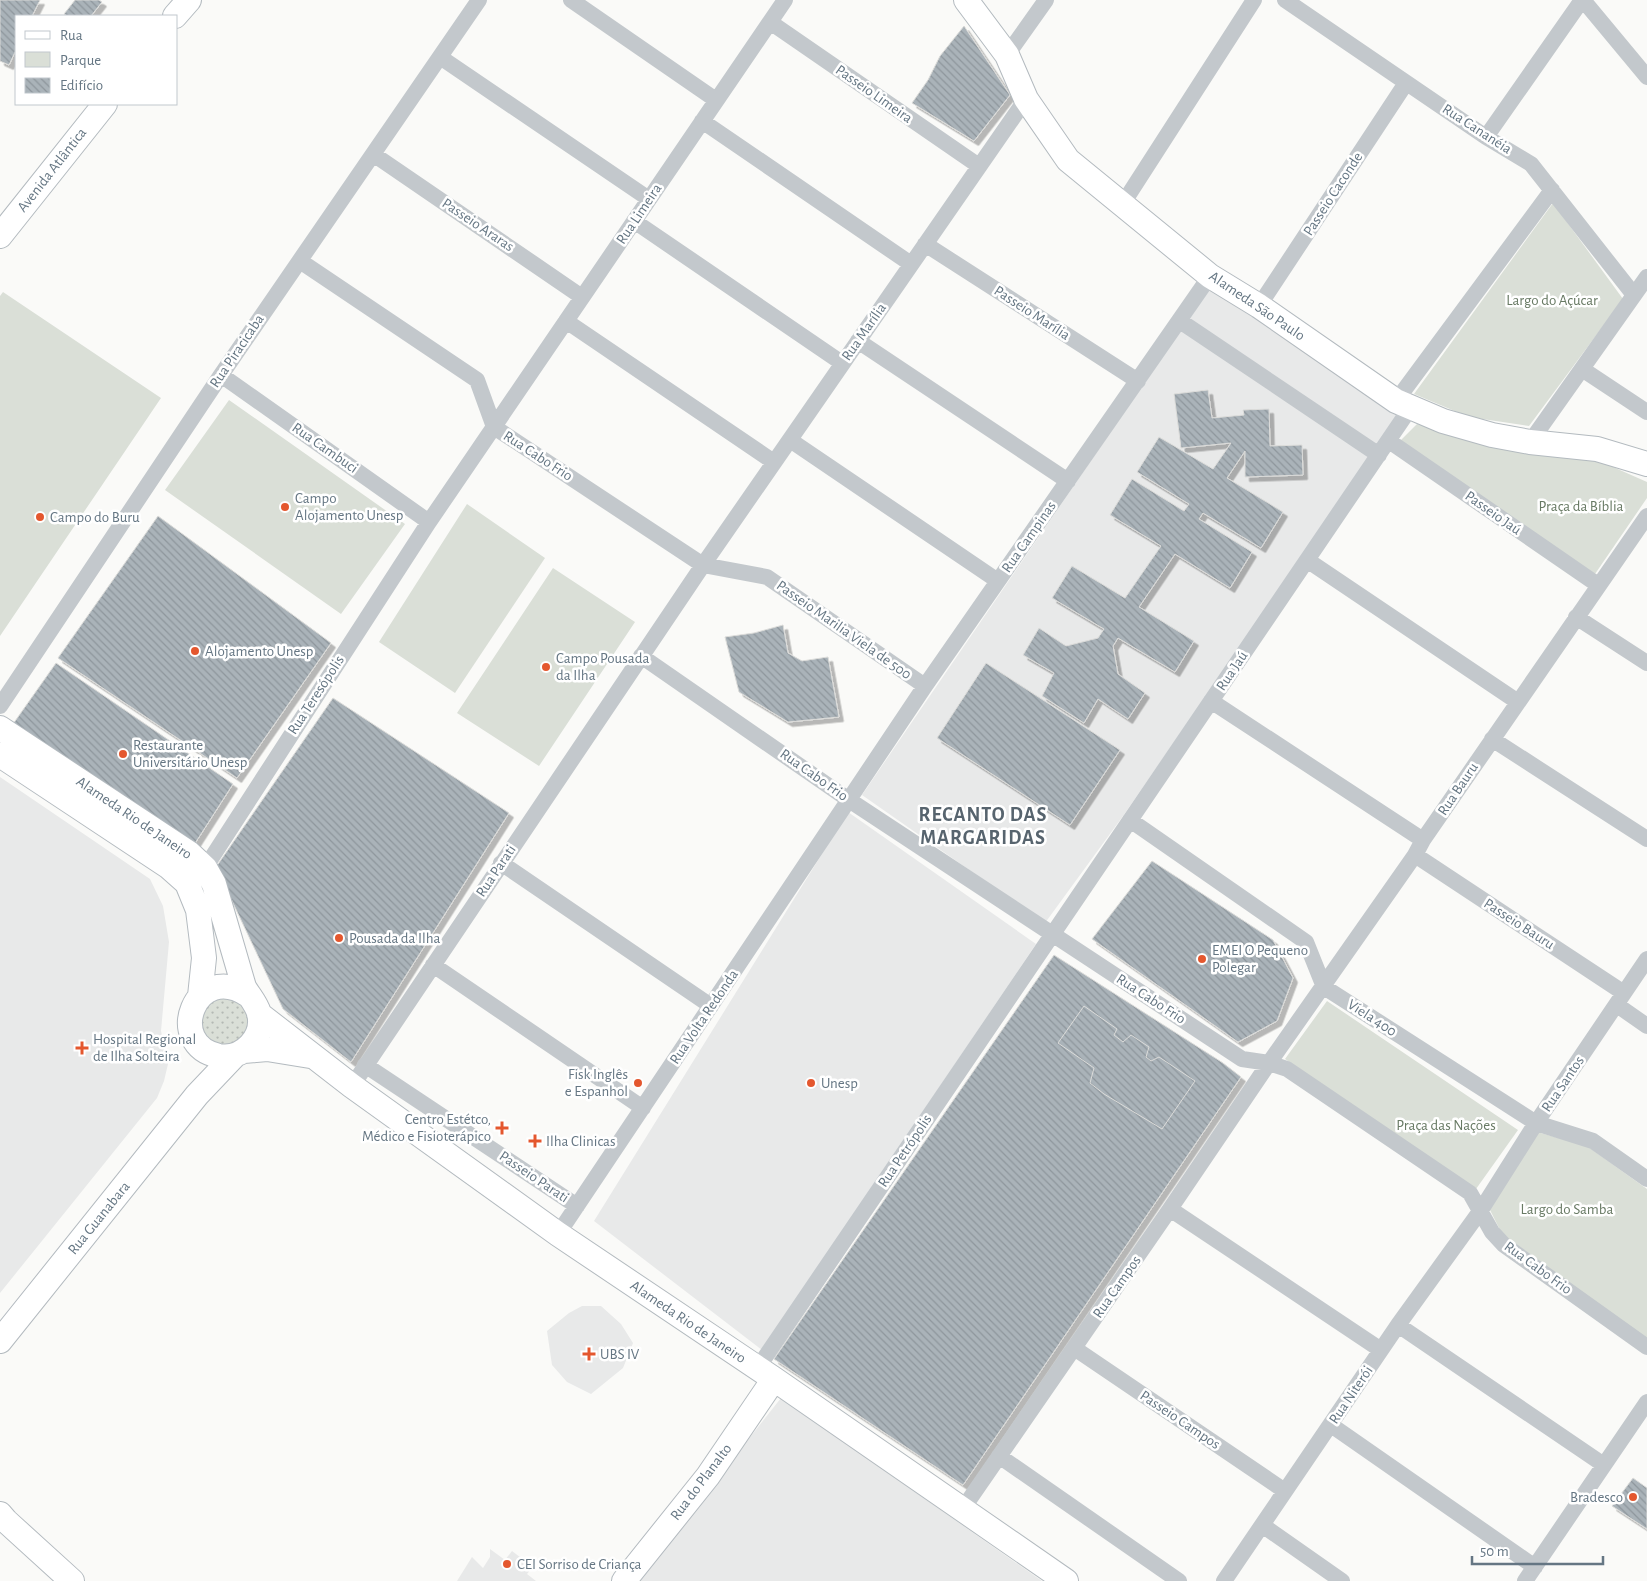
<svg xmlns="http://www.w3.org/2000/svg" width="1647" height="1581" font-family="'Alegreya Sans',sans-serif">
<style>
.built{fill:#e8e9e9}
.grass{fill:url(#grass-dots)}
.park{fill:#dadfd7}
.building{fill:url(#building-back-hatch);stroke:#dcdcda;filter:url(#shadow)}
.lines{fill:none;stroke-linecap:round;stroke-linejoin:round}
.secondary-casing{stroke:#b3babf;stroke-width:26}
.street{stroke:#c3c8cc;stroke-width:16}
.secondary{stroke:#fff;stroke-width:24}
.poi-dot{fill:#e4572e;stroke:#fff;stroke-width:2}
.labels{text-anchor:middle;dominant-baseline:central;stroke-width:5;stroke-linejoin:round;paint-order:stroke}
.street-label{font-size:15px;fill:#657683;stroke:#fff}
.park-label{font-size:15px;fill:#687a64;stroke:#fff}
.poi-label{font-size:15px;fill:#657683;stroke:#fff;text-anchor:start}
.district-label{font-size:20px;font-weight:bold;letter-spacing:1px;fill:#57646e;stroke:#fff}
</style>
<defs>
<pattern id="grass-dots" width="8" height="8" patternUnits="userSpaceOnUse" patternTransform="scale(1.25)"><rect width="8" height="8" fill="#dadfd7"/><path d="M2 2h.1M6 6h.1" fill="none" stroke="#b4b9b4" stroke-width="1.8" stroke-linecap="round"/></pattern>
<pattern id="building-back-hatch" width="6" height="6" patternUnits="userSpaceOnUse" patternTransform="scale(1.25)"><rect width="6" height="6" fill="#aab3b9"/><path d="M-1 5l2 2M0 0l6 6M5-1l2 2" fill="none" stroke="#8e969c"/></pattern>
<filter id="shadow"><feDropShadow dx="4.5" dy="4.5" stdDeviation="0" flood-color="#0004"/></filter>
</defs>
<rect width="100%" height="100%" fill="#fafaf8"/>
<path class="built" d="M1212 284 1399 416 1123 816 1045 923 862 795Z
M0 777 150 879 163 906 169 942 161 1031 168 1064 164 1081 157 1098 0 1293Z
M848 812 1036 944 762 1350 594 1221Z
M582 1306H601L621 1324 633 1343 623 1368 591 1394 567 1382 552 1365 547 1331 569 1313Z
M781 1398 1042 1581H636Z
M490 1549 505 1560 512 1551 533 1567 527 1574 536 1581H457L472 1557 483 1568 490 1557Z"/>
<path class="grass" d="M223 997 245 1005 251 1029 234 1047 211 1043C208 1039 203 1034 202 1030 197 1012 209 1003 223 997Z"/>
<path class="park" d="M1553 203 1623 299 1529 426 1469 417 1414 394Z
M3 292 161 398 0 636V296Z
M229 400 405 524 341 614 165 490Z
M1417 424 1517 450 1595 459 1647 482V498L1595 574 1399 442Z
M467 504 545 558 455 693 379 642Z
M553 568 635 622 539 766 457 713Z
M1327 1001 1518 1130 1476 1189 1285 1059Z
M1537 1132 1587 1146 1647 1189V1340L1508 1246 1488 1206Z"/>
<path class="building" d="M0 0H40L32 16H16V50L9 65 0 61Z
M75 0H99L102 2 91 16H67L64 14Z
M964 26 1010 95 974 141 912 103 928 80 940 56Z
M1208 390 1212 418 1244 415 1243 410 1269 409 1270 446 1302 445 1303 475 1245 477V451L1227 478 1283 512 1261 548 1203 513 1199 519 1252 552 1230 588 1175 554 1139 607 1194 641 1175 672 1118 638 1113 646 1118 674 1145 693 1128 719 1098 699 1084 723 1042 696 1054 673 1023 655 1039 628 1066 646 1098 638 1104 629 1052 598 1072 566 1125 598 1161 546 1110 515 1132 479 1184 511 1189 504 1137 472 1159 437 1213 469 1231 443 1181 448 1174 394Z
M158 516 331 643 237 778 58 658Z
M783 625 788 653 802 661 828 657 839 717 788 722 739 692 725 637 754 633Z
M56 663 233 784 192 848 13 724Z
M986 663 1120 750 1070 825 937 738Z
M333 698 509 813 351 1062 283 1009 216 867Z
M1152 861 1273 940 1293 978 1277 1021 1238 1042 1092 939Z
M1054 955 1223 1063 1241 1077 963 1485 774 1359Z
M1084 1006 1117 1029 1114 1035 1123 1042 1131 1035 1149 1047 1146 1057 1151 1061 1159 1057 1195 1081 1162 1129 1104 1094 1090 1083 1094 1068 1058 1043Z
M1633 1478 1647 1488V1529L1612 1506Z"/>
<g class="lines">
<g class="secondary-casing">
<path id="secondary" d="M966 0 1007 55 1026 99 1068 160 1210 276 1259 306 1396 401 1443 421 1492 435 1530 442 1597 449 1647 464
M175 16 189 0
M0 236 105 104
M0 728 189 853 205 868 214 884 244 987C249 996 256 1003 259 1013 265 1037 243 1060 219 1056 164 1045 195 960 248 995
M0 755 169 867 187 883 198 910 204 958 200 996
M259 1014 352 1086 558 1234 774 1379 1066 1581
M244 1051 267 1049 310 1056
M0 1341 197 1095 235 1055
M0 1514 6 1521 72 1581
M624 1581 708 1476 774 1379"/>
</g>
<path class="street" d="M571 0 716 100
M1285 0 1486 137 1531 164 1634 295
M1583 0 1647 77
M770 22 979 166
M1007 55 1046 0
M440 57 649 199
M702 121 911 264
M1486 137 1582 0
M373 154 582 297
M1122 205 1254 0
M634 221 842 363
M925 244 1138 381
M300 261 477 380 494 427 703 565 767 577 925 686
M1259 306 1406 83
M566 321 774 462
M1180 321 1379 455
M858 341 1068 481
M1582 369 1647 412
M221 375 429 522
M1396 401 1552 190
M790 440 998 581
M1389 441 1598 585
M1530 442 1647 277
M1307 560 1518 702
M1576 617 1647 663
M641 656 849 800 1242 1059 1269 1063 1287 1069 1470 1193 1492 1232 1504 1245 1647 1347
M1211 701 1423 840
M0 706 221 375 479 0
M1492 739 1647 839
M1130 820 1306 942 1324 987 1536 1123 1593 1141 1647 1179
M1415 855 1624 993
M501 863 711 1006
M205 868 429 522 785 0
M433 965 643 1108
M1617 1005 1647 1026
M365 1065 577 1206
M352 1086 703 565 1026 99
M1170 1209 1381 1350
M558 1234 925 686 1210 276
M1398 1325 1604 1465
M1074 1348 1285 1491
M757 1369 1411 407
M1331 1425 1535 1567
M999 1456 1179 1581
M962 1510 1170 1209 1269 1063 1415 855 1423 840 1647 516
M1262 1525 1342 1581
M1224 1581 1398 1325 1481 1210 1536 1123 1647 959
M1525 1581 1647 1402"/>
<use href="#secondary" class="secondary"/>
</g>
<g class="poi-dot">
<circle cx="285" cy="507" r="5"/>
<circle cx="40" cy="517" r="5"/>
<circle cx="195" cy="651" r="5"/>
<circle cx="546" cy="667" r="5"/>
<circle cx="123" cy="754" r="5"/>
<circle cx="339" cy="938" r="5"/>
<circle cx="1202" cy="959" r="5"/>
<path d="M79.5 1040.5h5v5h5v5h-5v5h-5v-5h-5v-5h5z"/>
<circle cx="638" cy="1083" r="5"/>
<circle cx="811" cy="1083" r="5"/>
<path d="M499.5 1120.5h5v5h5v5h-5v5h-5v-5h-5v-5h5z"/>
<path d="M532.5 1133.5h5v5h5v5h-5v5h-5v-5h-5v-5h5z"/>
<path d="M586.5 1346.5h5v5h5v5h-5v5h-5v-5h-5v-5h5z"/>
<circle cx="1633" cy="1497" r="5"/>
<circle cx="507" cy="1564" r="5"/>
</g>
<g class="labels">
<g class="street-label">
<text transform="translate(874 94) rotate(35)">Passeio Limeira</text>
<text transform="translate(1477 129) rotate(33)">Rua Cananéia</text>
<text transform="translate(52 170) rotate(-52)">Avenida Atlântica</text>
<text transform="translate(1333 194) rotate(-57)">Passeio Caconde</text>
<text transform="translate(639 214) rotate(-56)">Rua Limeira</text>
<text transform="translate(478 225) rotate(34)">Passeio Araras</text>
<text transform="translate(1257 306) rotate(34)">Alameda São Paulo</text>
<text transform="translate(1032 313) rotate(33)">Passeio Marília</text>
<text transform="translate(864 332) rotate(-55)">Rua Marília</text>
<text transform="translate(237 351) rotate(-56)">Rua Piracicaba</text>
<text transform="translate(325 448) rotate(35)">Rua Cambuci</text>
<text transform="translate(538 456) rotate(33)">Rua Cabo Frio</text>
<text transform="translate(1493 513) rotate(35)">Passeio Jaú</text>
<text transform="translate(1029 537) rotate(-55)">Rua Campinas</text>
<text transform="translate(844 630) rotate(35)">Passeio Marilia Viela de 500</text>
<text transform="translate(1232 671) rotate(-56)">Rua Jaú</text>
<text transform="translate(316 695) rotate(-57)">Rua Teresópolis</text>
<text transform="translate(814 775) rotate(35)">Rua Cabo Frio</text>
<text transform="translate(1458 789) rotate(-56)">Rua Bauru</text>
<text transform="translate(134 818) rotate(34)">Alameda Rio de Janeiro</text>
<text transform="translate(496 871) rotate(-56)">Rua Parati</text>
<text transform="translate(1519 924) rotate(33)">Passeio Bauru</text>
<text transform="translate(1151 999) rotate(33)">Rua Cabo Frio</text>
<text transform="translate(704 1017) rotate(-56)">Rua Volta Redonda</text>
<text transform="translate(1372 1018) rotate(33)">Viela 400</text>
<text transform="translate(1563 1084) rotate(-56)">Rua Santos</text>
<text transform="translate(905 1151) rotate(-56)">Rua Petrópolis</text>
<text transform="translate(534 1177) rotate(34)">Passeio Parati</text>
<text transform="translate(99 1218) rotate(-51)">Rua Guanabara</text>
<text transform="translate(1538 1268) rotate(36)">Rua Cabo Frio</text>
<text transform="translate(1117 1287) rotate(-55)">Rua Campos</text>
<text transform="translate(688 1322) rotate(34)">Alameda Rio de Janeiro</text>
<text transform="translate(1351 1395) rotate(-56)">Rua Niterói</text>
<text transform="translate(1180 1420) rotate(34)">Passeio Campos</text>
<text transform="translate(701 1482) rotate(-53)">Rua do Planalto</text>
</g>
<g class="park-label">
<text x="1552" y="300">Largo do Açúcar</text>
<text x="1581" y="506">Praça da Bíblia</text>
<text x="1446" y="1125">Praça das Nações</text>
<text x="1567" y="1209">Largo do Samba</text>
</g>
<g class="poi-label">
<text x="295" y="498">Campo<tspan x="295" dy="17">Alojamento Unesp</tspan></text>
<text x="50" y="517">Campo do Buru</text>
<text x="205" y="651">Alojamento Unesp</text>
<text x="556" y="658">Campo Pousada<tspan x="556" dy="17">da Ilha</tspan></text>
<text x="133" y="745">Restaurante<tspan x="133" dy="17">Universitário Unesp</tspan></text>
<text x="349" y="938">Pousada da Ilha</text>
<text x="1212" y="950">EMEI O Pequeno<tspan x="1212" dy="17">Polegar</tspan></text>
<text x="93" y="1039">Hospital Regional<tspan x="93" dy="17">de Ilha Solteira</tspan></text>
<text x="628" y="1074" text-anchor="end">Fisk Inglês<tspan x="628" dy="17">e Espanhol</tspan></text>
<text x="821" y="1083">Unesp</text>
<text x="491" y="1119" text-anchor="end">Centro Estétco,<tspan x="491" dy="17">Médico e Fisioterápico</tspan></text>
<text x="546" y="1141">Ilha Clinicas</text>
<text x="600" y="1354">UBS IV</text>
<text x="1623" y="1497" text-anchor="end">Bradesco</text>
<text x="517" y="1564">CEI Sorriso de Criança</text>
</g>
<g class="district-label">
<text x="983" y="815">RECANTO DAS<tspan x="983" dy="23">MARGARIDAS</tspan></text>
</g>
</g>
<rect x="15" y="15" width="162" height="90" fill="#ffffff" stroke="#c1c8cd"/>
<rect x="25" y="31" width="25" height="8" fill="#ffffff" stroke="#c1c8cd"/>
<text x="60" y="40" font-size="15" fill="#657683">Rua</text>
<rect x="25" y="52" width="25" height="15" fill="#dadfd7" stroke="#c1c8cd"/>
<text x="60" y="65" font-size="15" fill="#657683">Parque</text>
<rect x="25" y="78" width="25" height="15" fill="url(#building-back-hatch)" stroke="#c1c8cd"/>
<text x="60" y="90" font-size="15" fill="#657683">Edifício</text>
<path d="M1472 1556v8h131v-8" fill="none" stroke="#657683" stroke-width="2.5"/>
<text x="1480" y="1556" font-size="15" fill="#657683" stroke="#ffffff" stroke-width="4" paint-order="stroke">50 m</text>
</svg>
